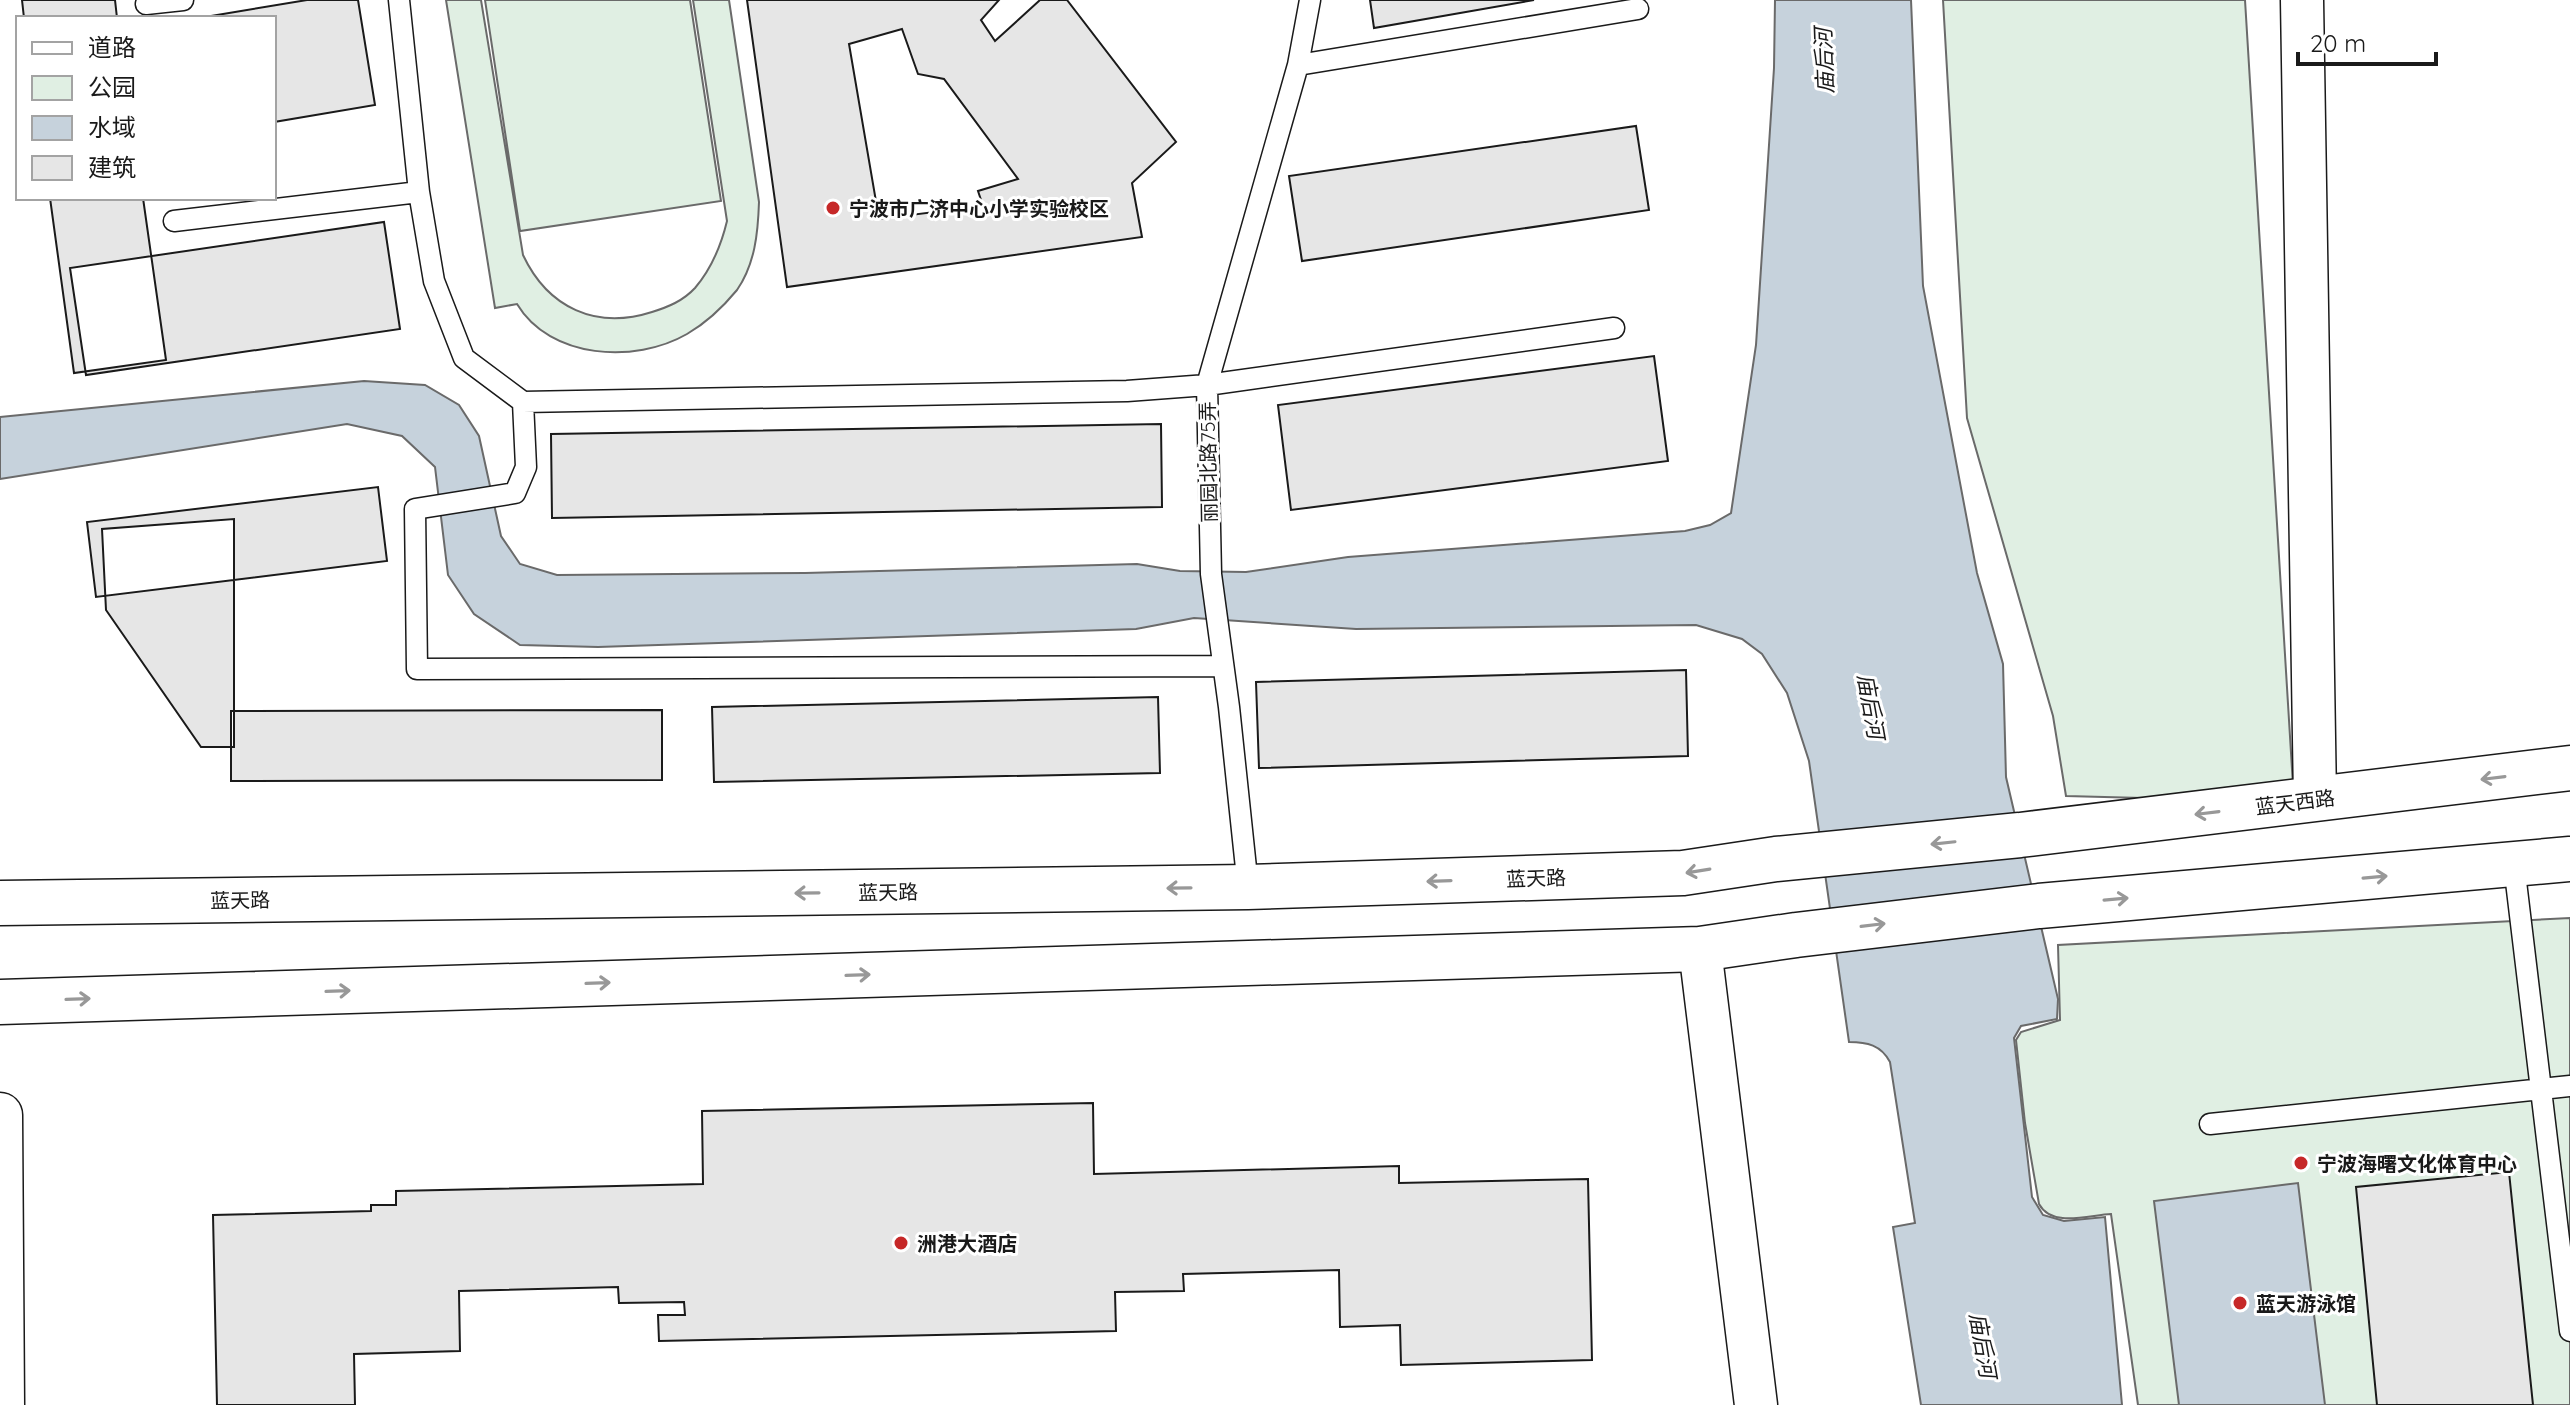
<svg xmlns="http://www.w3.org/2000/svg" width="2570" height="1405" font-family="Quicksand,'Noto Sans SC',sans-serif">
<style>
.green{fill:#e0efe3;stroke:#6a6a6a;stroke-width:2}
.water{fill:#c6d2dc;stroke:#6a6a6a;stroke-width:2}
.building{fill:#e6e6e6;stroke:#1a1a1a;stroke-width:2;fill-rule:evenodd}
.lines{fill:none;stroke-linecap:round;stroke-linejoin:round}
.service-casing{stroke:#1a1a1a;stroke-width:23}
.minor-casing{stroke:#1a1a1a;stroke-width:45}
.tertiary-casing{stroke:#1a1a1a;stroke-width:47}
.secondary-casing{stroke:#1a1a1a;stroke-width:47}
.service{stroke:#fff;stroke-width:20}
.minor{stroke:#fff;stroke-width:42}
.tertiary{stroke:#fff;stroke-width:44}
.secondary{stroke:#fff;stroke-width:44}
.oneway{stroke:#989898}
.poi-dot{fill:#c62828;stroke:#fff;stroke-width:3}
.labels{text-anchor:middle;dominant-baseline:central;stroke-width:6;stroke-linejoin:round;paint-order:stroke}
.poi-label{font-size:20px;font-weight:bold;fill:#1a1a1a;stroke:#fff;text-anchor:start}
.street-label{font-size:20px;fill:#1a1a1a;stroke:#fff}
.water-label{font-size:22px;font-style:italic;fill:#1a1a1a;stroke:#fff}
</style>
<rect width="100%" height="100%" fill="#fff"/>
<path class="green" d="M446 0H481L523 255C548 308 596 330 652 312 668 307 683 301 695 288 712 268 721 246 727 221L693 0H729L759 202C758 233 755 264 737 290 723 307 706 323 687 334 635 364 550 359 517 304L495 308Z
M485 0H690L721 201 520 231Z
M1943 0H2245L2294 802 2066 796 2053 716 1967 418Z
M2570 918V1405H2138L2111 1214C2089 1215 2052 1228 2039 1204L2025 1123 2016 1040 2021 1032 2060 1020 2058 945Z"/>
<path class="water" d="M1775 0H1911L1923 286 1977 573 2003 664 2006 777 2058 999 2057 1019 2021 1026 2014 1038 2032 1197 2043 1215 2064 1221 2105 1217 2122 1405H1921L1893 1227 1915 1223 1890 1062C1881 1045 1867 1042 1849 1042L1809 761 1787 693 1762 654 1742 639 1696 625 1356 629 1194 618 1136 629 598 647 520 645 474 614 448 575 435 467 402 436 347 424 0 479V417L364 381 425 385 459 405 479 436 501 536 520 564 557 575 805 573 1137 564 1180 571 1246 572 1348 557 1685 531 1710 525 1731 513 1756 345 1774 68Z
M2298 1183 2325 1405H2179L2154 1201Z"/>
<path class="building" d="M22 0H115L117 18H24Z
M307 0H358L375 105 274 122V18H199Z
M747 0H999L981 20 995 41 1040 0H1067L1176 142 1132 183 1142 237 787 287ZM902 29 918 74 944 79 1018 179 978 191 983 206 879 219 849 44Z
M1370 0H1534L1374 28Z
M1636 126 1649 210 1302 261 1289 176Z
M50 198H143L166 360 74 373Z
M384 222 400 329 86 375 70 268Z
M1654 356 1668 461 1291 510 1278 405Z
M1161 424 1162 507 552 518 551 434Z
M378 487 387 561 96 597 87 522Z
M234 519V747H201L106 610 102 529Z
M1686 670 1688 756 1259 768 1256 682Z
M1158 697 1160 773 714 782 712 707Z
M662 710V780L231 781V711Z
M1093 1103 1094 1174 1399 1166V1183L1588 1179 1592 1360 1401 1365 1400 1325 1340 1327 1339 1270 1183 1274 1184 1291 1115 1292 1116 1331 659 1341 658 1315H685L684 1302 619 1303 618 1287 459 1291 460 1351 354 1354 355 1405H217L213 1215 371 1211V1205H396V1191L703 1184 702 1111Z
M2509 1172 2533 1405H2377L2356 1187Z"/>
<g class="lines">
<g class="service-casing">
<path id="service" d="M399 0 419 192 434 281 464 358 523 402 1127 391 1207 385 1614 328
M146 4 183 0
M1298 65 1638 9
M174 221 419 192
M523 402 526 467 515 493 415 509 417 669 1223 666
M2514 865 2570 1331
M1248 887 1229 707 1211 574 1207 385 1298 65 1310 0
M2210 1124 2570 1086"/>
</g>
<g class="minor-casing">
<path id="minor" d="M2302 0 2315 799
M1700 949 1756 1405"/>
</g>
<g class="tertiary-casing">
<path id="tertiary" d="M0 903 1248 887 1683 873 1776 859 2020 835 2570 768
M0 1002 1700 949 1796 935 2039 906 2570 859"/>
</g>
<g class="secondary-casing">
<path id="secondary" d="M0 1115 2 1405"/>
</g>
<use href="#service" class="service"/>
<use href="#minor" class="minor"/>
<use href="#tertiary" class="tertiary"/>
<use href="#secondary" class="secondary"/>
</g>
<defs><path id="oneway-shaft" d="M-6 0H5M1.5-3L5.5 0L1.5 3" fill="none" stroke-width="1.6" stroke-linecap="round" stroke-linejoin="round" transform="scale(2)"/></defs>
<g class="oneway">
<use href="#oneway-shaft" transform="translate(2493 778) rotate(173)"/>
<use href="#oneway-shaft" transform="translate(2207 813) rotate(173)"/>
<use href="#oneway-shaft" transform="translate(1943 843) rotate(174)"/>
<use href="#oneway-shaft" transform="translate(1698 871) rotate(171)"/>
<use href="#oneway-shaft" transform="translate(2375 877) rotate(-5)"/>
<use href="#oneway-shaft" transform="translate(1439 881) rotate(178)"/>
<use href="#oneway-shaft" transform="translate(1179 888) rotate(179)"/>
<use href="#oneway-shaft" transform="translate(807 893) rotate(179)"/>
<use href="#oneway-shaft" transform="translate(2116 899) rotate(-5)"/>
<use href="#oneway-shaft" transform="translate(1873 925) rotate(-7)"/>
<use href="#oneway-shaft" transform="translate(858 975) rotate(-2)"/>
<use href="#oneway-shaft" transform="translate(598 983) rotate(-2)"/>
<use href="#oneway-shaft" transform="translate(338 991) rotate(-2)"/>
<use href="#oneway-shaft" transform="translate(78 999) rotate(-2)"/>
</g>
<g class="poi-dot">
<circle cx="833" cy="208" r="8"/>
<circle cx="2301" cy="1163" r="8"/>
<circle cx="901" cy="1243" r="8"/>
<circle cx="2240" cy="1303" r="8"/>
</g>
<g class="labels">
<g class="poi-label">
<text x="849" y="208">宁波市广济中心小学实验校区</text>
<text x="2317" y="1163">宁波海曙文化体育中心</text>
<text x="917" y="1243">洲港大酒店</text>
<text x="2256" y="1303">蓝天游泳馆</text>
</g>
<g class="street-label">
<text transform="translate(1208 462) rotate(-91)">丽园北路75弄</text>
<text transform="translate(2295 802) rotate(-7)">蓝天西路</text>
<text transform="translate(1536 878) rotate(-2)">蓝天路</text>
<text transform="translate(888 892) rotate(-1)">蓝天路</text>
<text transform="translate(240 900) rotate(-1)">蓝天路</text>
</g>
<g class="water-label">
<text transform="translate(1824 61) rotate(-92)">庙后河</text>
<text transform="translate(1871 706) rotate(80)">庙后河</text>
<text transform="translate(1983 1345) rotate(80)">庙后河</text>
</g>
</g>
<rect x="16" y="16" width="260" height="184" fill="#ffffff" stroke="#a3a3a3" stroke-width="2"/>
<rect x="32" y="42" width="40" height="12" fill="#ffffff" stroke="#a3a3a3" stroke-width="2"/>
<text x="88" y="56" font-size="24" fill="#1a1a1a">道路</text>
<rect x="32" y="76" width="40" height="24" fill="#e0efe3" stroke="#a3a3a3" stroke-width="2"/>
<text x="88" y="96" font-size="24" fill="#1a1a1a">公园</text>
<rect x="32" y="116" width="40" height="24" fill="#c6d2dc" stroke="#a3a3a3" stroke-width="2"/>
<text x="88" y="136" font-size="24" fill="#1a1a1a">水域</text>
<rect x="32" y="156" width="40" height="24" fill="#e6e6e6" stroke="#a3a3a3" stroke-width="2"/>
<text x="88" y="176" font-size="24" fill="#1a1a1a">建筑</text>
<path d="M2298 52v12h138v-12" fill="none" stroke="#1a1a1a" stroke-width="4"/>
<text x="2310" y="52" font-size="24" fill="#1a1a1a" stroke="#ffffff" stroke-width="6" paint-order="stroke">20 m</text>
</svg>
